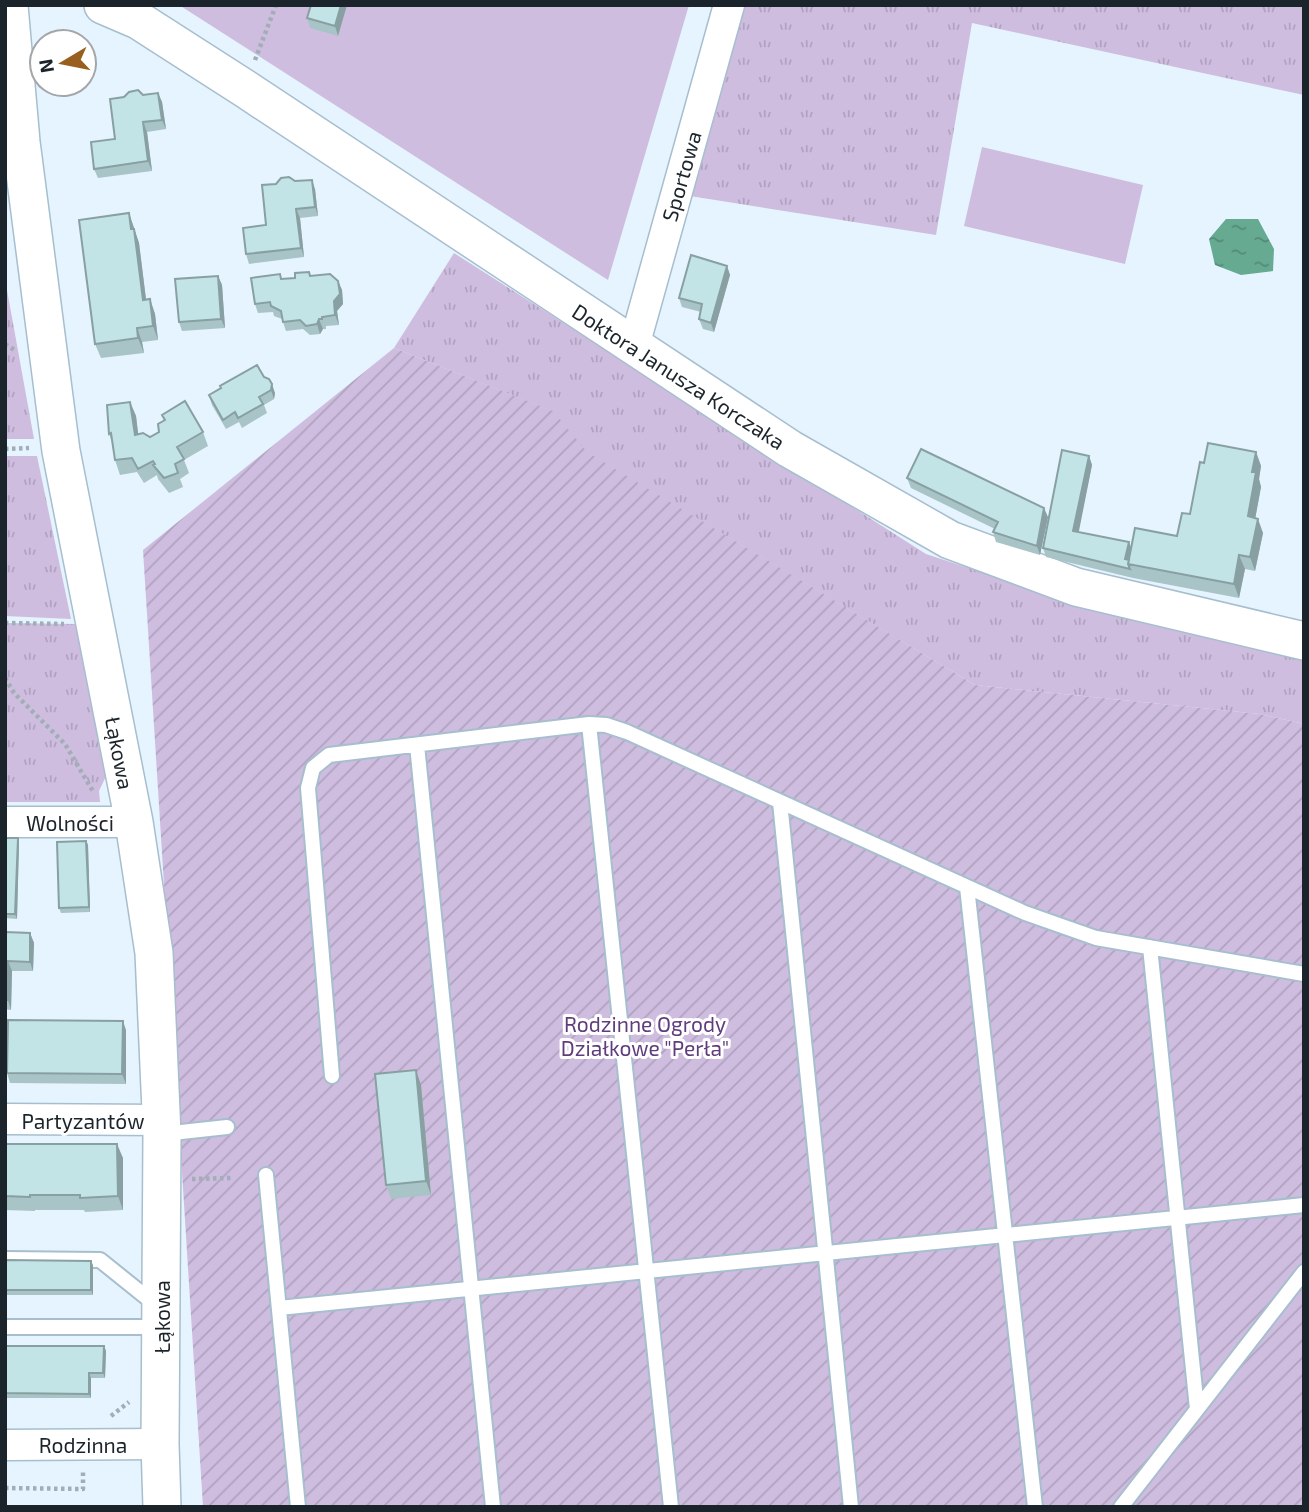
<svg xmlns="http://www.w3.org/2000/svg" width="1309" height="1512" font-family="'Exo 2',sans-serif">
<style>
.grass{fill:url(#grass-tufts)}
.park{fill:#cebddf}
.garden{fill:url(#garden-furrows)}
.water{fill:url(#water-ripples)}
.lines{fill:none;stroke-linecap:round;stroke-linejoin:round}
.service-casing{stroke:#a7bece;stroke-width:18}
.minor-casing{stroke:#a7bece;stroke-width:33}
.tertiary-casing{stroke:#a7bece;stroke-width:40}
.path{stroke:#a1aeb7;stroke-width:4.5;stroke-dasharray:3.5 3.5;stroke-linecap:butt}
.service{stroke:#fff;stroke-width:14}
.minor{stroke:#fff;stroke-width:30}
.tertiary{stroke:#fff;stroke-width:37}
.wall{fill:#a8c4c7}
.shaded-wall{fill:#88a0a2}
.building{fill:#c3e4e7;stroke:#88a0a2;stroke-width:2}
.labels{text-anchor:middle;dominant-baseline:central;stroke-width:6;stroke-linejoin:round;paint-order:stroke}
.street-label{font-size:21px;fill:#1b242a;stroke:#fff}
.park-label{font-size:21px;fill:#5f3c7c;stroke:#fff}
</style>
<defs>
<pattern id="grass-tufts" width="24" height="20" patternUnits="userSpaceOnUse" patternTransform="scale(1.75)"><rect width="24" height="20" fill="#cebddf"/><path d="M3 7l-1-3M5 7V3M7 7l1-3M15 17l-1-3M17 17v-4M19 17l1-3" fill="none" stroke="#b0a2c0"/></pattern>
<pattern id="garden-furrows" width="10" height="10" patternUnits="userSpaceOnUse" patternTransform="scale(1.75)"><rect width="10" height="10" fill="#cebddf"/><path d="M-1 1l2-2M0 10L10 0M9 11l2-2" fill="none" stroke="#b0a2c0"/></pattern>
<pattern id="water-ripples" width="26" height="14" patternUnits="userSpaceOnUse" patternTransform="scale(1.75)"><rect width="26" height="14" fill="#66aa91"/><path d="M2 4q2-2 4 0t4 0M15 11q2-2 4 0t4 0" fill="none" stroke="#538a77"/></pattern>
</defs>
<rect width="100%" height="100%" fill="#e5f4fe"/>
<path class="grass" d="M742 5H1304V95L972 23 936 235 690 196Z
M454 253 926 554 1072 602 1304 660V724L1260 714 975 685 586 452 552 411 394 348Z
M5 279 34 439H5Z
M5 456H37L71 619 5 616Z
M5 623 77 624 108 772 99 791 100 802H5Z"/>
<path class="park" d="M179 5H689L608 280Z
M982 147 1143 185 1125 264 964 226Z"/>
<path class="garden" d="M394 348 553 411 587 452 975 685 1260 714 1304 724V1507H203L143 550Z"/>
<path class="water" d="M1226 219H1258L1274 249 1273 271 1241 275 1215 265 1209 239Z"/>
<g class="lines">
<g class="service-casing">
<path id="service" d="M589 724 671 1507
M417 745 493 1507
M780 802 851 1507
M967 887 1035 1507
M1150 947 1197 1409
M332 1076 308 788 313 768 329 755 589 724 606 725 627 732 1025 913 1096 938 1304 974
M163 1134 227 1127
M266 1175 298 1507
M5 1259 100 1260 156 1305
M279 1308 1304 1205
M5 1327H159
M1121 1507 1304 1272"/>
</g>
<g class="minor-casing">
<path id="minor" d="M634 346 729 5
M5 822H134
M5 1119 161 1120
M5 1445 160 1444"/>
</g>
<g class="tertiary-casing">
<path id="tertiary" d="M103 5 138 20 247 90 790 449 950 540 1076 587 1304 641
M9 6 21 142 61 451 134 822 154 953 162 1134 160 1444 162 1507"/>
</g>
<path class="path" d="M255 60 276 5
M5 344 16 351
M5 449 29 448
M5 623 64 624
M5 678 14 693 65 744 94 793
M192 1179 231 1178
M111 1416 129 1402
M5 1488 83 1489V1472"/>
<use href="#service" class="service"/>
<use href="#minor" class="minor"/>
<use href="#tertiary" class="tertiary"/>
</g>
<path class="wall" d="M311 5H347L338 36 310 28 307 18Z
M158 93 162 102 166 129 147 132 152 171 98 178 94 169 115 139Z
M295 181 315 189 318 216 300 218 304 257 249 264 246 254 266 225 276 184Z
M129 213 139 243 146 300 150 299 155 314 158 340 142 342 144 353 101 358 95 344Z
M727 266 730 275 714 332 703 329 699 319 701 312 682 307 679 298Z
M218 276 222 285 225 328 182 331 179 322Z
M311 276 338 281 342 290 343 304 337 311 339 325 326 326V329H323L320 334 310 335 303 329 286 331 282 319 274 316 273 312 258 313 255 304Z
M264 377 275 393 274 399 264 405 267 413 242 428 239 422 226 429 212 405 209 395 221 388Z
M130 402 136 416 138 434 150 437 159 432 164 420 162 415 203 432 208 446 184 460 189 473 180 479 183 487 169 493 158 479 157 475 144 483 137 472 120 475 115 460 112 442 109 434Z
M1256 452 1261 466 1259 479 1261 487 1255 518 1263 533 1255 571 1245 569 1239 598 1133 578 1046 557 1043 548 1089 456 1092 465 1078 532 1129 542 1131 547 1177 536 1190 514 1204 463Z
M907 478 1048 517 1040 555 996 542 993 532 995 529 911 488Z
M5 838 19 843 17 919 5 918Z
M86 841 88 845 90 912 61 913 59 908Z
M5 932 30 933 34 943 33 971H12L11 1010 5 1009Z
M126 1030V1084L10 1083 7 1073Z
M421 1085 431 1195 391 1199 386 1185Z
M5 1144 123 1158V1210L85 1212 84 1210H35V1211L5 1210Z
M5 1260 93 1265V1295H5Z
M5 1346H104L106 1351 105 1378H91V1398H5Z"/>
<path class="shaded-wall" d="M341 5H347L338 36 335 26Z
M158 93 162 102 166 129 162 120Z
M143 122 147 132 152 171 148 161Z
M312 180 315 189 318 216 315 207Z
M296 209 300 218 304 257 301 248Z
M129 213 139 243 148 315 143 300Z
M727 266 730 275 714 332 711 323Z
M218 276 222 285 225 328 221 319Z
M338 281 342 290 343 304 337 311 339 325 335 315 334 301Z
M150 299 155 314 158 340 153 326Z
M319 319 323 329 320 334 317 324Z
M137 328 142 342 144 353 138 338Z
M272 384 275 393 274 399 271 390Z
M130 402 136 416 140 449 135 435Z
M1256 452 1261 466 1259 479 1261 487 1253 531 1248 516 1252 472Z
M1089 456 1092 465 1077 541 1073 531Z
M1044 508 1048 517 1040 555 1037 546Z
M1258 519 1263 533 1255 571 1250 557Z
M1129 542 1132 551 1130 564 1125 559Z
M1239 555 1245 569 1239 598 1234 584Z
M18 838 19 843 17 919 15 914Z
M86 841 88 845 90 912 89 907Z
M30 933 34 943 33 971 30 962Z
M8 961 12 971 11 1010 8 1000Z
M123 1021 126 1030V1084L122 1074Z
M416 1070 421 1085 431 1195 426 1181Z
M117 1144 123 1158V1210L118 1196Z
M91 1261 93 1265V1295L91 1290Z
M104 1346 106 1351 105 1378 103 1373Z
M89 1373 91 1378V1398L89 1394Z"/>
<path class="building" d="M311 5H341L335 26 307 18Z
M138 90 143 95 158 93 162 120 143 122 148 161 94 169 91 142 115 139 110 99 124 97 129 92Z
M289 177 295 181 312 180 315 207 296 209 301 248 246 254 243 228 266 225 262 185 276 184 281 178Z
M129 213 131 229H134L143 300 150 299 153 326 137 328 138 338 95 344 79 220Z
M691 255 727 266 711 323 699 319 702 304 679 298Z
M309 272 310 276 330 274 338 281 340 294 334 301 335 315 322 317V319H319L317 324 306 326 300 320 283 322 281 311 271 306 270 302 255 304 251 278 280 274 281 279 295 278V273Z
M218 276 221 319 179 322 175 279Z
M257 365 264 377 269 379 272 384 271 390 259 397 263 404 238 418 235 412 223 420 209 395 221 388 220 386Z
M185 401 203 432 177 447 184 459 175 464 178 473 164 478 153 465 155 464 153 461 138 469 132 458 115 460 111 433 109 434 107 405 130 402 135 435 143 433 150 437 159 432 158 424 165 420 162 415Z
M1208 443 1256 452 1252 472H1256L1248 516 1258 519 1250 557 1239 555 1234 584 1128 564 1135 528 1177 536 1182 513 1190 514 1200 462 1204 463Z
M921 449 1044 508 1037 546 993 532 998 522 907 478Z
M1062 450 1089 456 1073 531 1129 542 1125 559 1129 560 1128 564 1130 569 1043 548Z
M5 838H18L15 914H5Z
M86 841 89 907 59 908 57 842Z
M5 932 30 933V962L8 961V1000H5Z
M8 1020 123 1021 122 1074 7 1073Z
M416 1070 426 1181 386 1185 375 1074Z
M5 1144H117L118 1196 80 1198V1195H30V1197L5 1196Z
M5 1260 91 1261V1290H5Z
M5 1346H104L103 1373H89V1394L5 1393Z"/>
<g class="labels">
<g class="street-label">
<text transform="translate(681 176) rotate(-74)">Sportowa</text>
<text transform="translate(679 376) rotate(33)">Doktora Janusza Korczaka</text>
<text transform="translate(120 753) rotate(79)">Łąkowa</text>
<text x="70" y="822">Wolności</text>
<text x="83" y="1120">Partyzantów</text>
<text transform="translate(161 1317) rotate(-90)">Łąkowa</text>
<text x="83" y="1444">Rodzinna</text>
</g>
<g class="park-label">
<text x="645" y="1023">Rodzinne Ogrody<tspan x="645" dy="24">Działkowe "Perła"</tspan></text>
</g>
</g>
<rect width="1309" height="1512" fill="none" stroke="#1b242a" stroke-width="14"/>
<g transform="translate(63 63) rotate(260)"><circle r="33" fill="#ffffff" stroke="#a4a7aa" stroke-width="2"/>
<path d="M0-5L12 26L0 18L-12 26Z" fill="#995f1e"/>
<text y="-10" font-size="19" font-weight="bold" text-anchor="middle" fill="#1b242a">N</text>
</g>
</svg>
